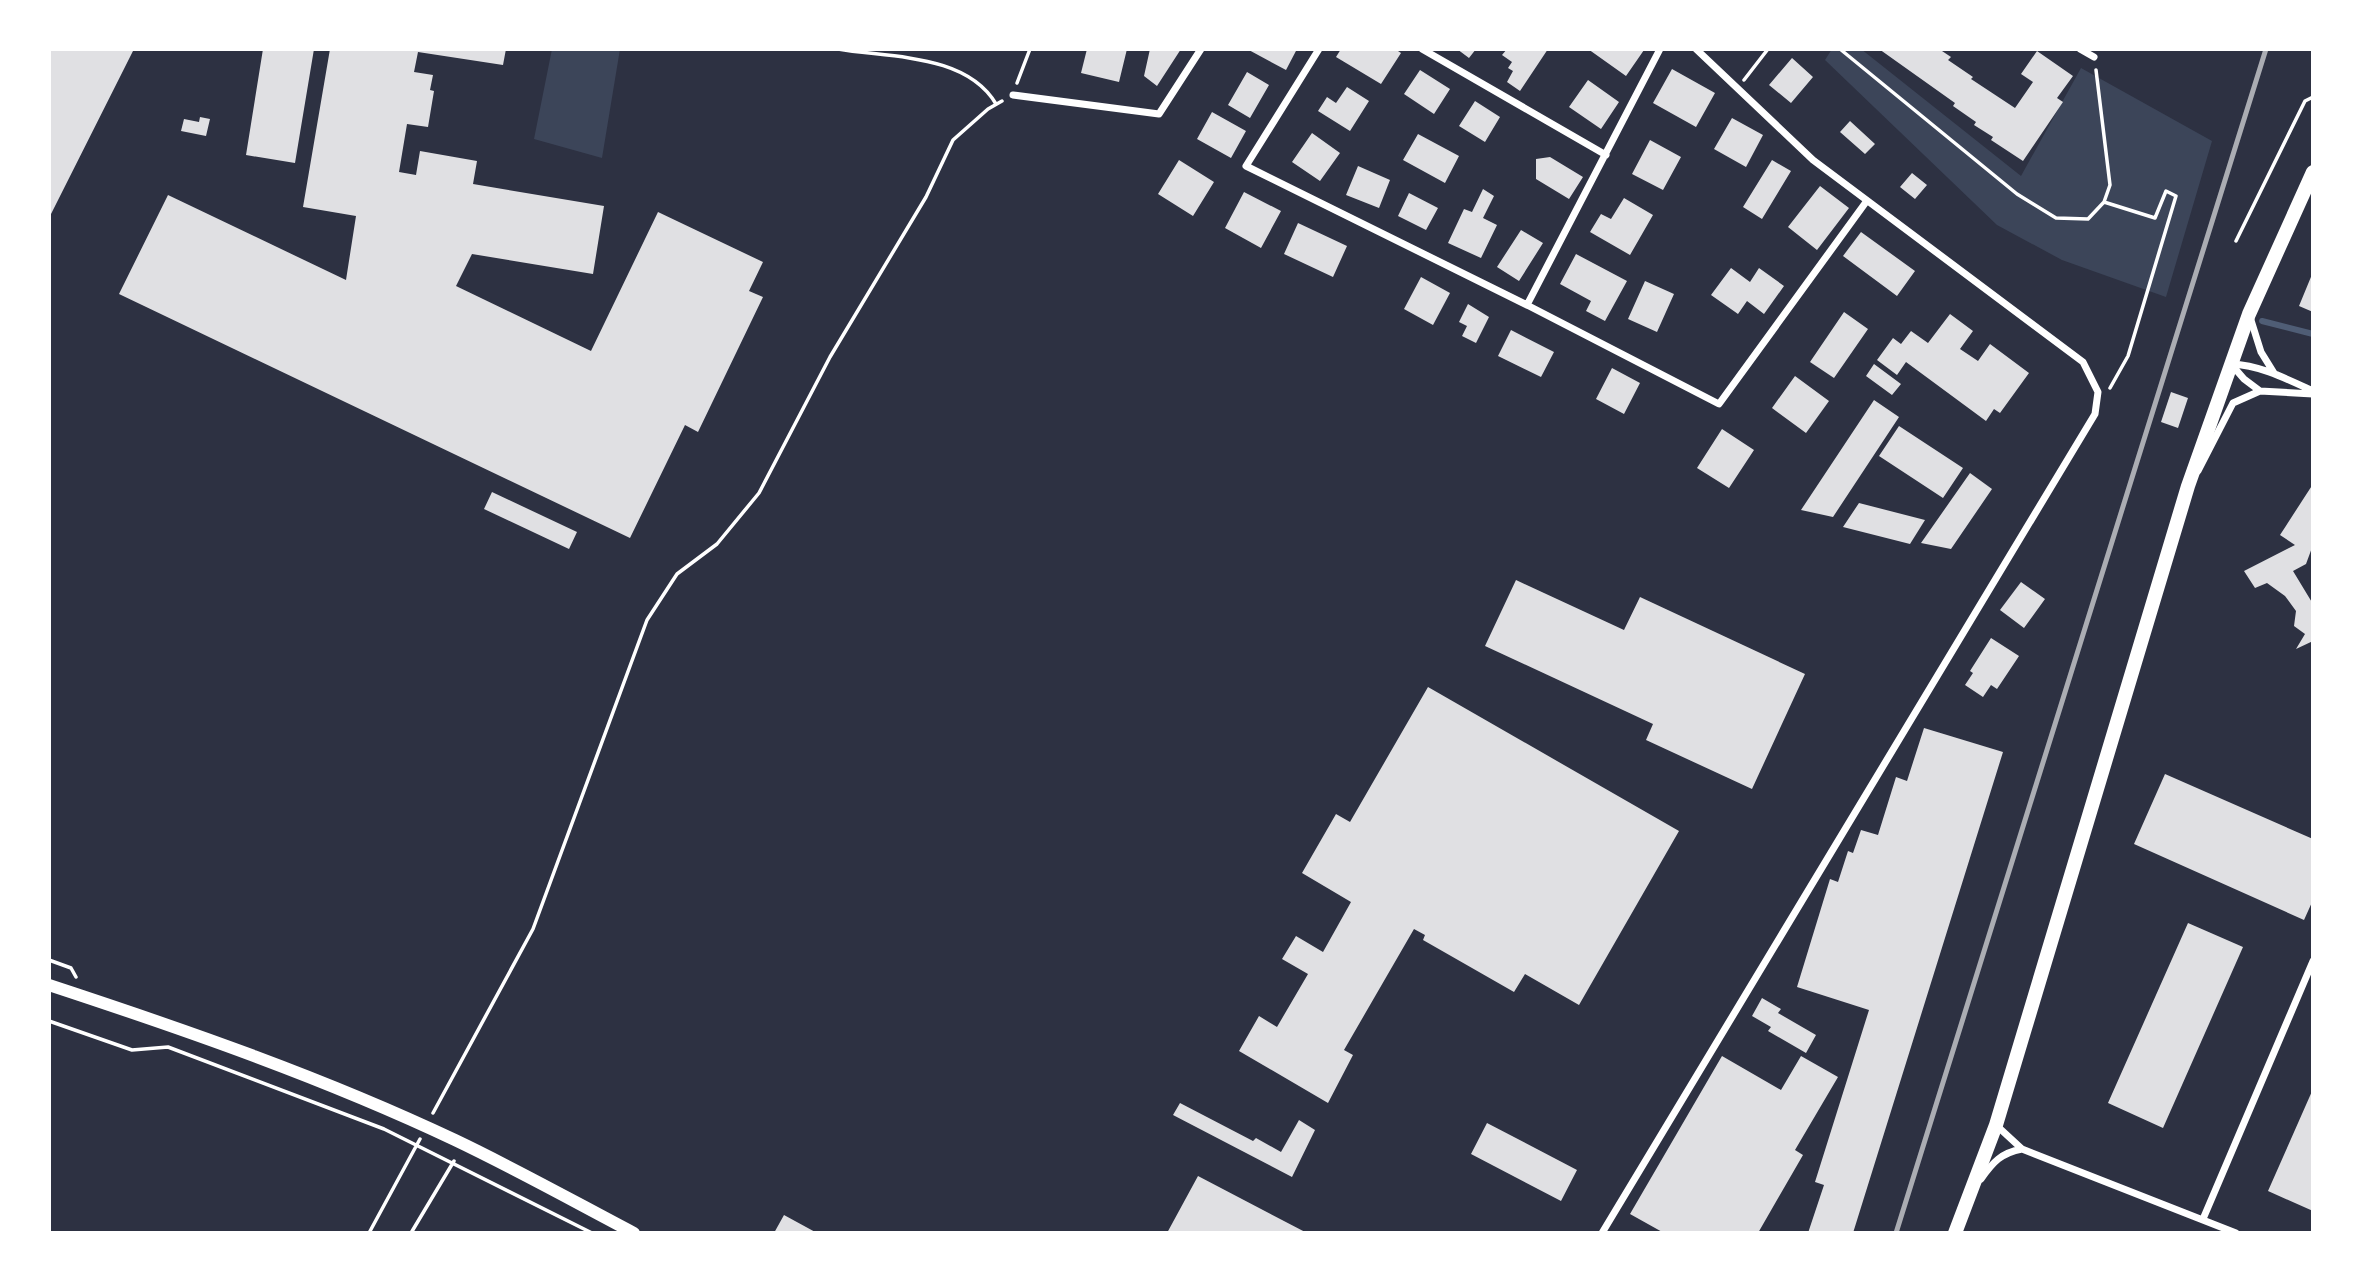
<svg xmlns="http://www.w3.org/2000/svg" width="2362" height="1282" font-family="'Alegreya Sans',sans-serif">
<style>
.green{fill:#3c4559}
.lines{fill:none;stroke-linecap:round;stroke-linejoin:round}
.stream{stroke:#4f5d75;stroke-width:6}
.building{fill:#e0e0e3}
.path{stroke:#fff;stroke-width:3.5}
.minor{stroke:#fff;stroke-width:7}
.tertiary{stroke:#fff;stroke-width:12}
.secondary{stroke:#fff;stroke-width:14}
.rail{stroke:#abadb3;stroke-width:5}
</style>
<rect width="100%" height="100%" fill="#2d3142"/>
<path class="green" d="M552 49H620L602 158 534 139Z
M1832 49H1861L2021 176 2081 68 2212 141 2166 297 2062 260 1997 225 1825 60Z"/>
<g class="lines">
<path class="stream" d="M2262 321 2313 334"/>
</g>
<path class="building" d="M49 49H134L49 218Z
M263 49H314L295 163 246 155Z
M330 49H506L503 65 418 52 414 72 433 75 430 90 434 91 428 127 407 124 399 172 416 175 420 151 477 161 473 184 604 206 593 274 472 254 456 286 591 351 658 212 763 262 749 291 763 297 698 432 685 425 630 538 119 294 168 195 346 280 356 216 303 207Z
M1087 49H1127L1119 82 1081 73Z
M1150 49H1181L1157 86 1144 76Z
M1247 49H1297L1286 70Z
M1341 49H1395L1401 53 1381 84 1336 57Z
M1457 49H1476L1469 58Z
M1507 49H1548L1520 91 1507 82 1513 71 1508 68 1512 62 1502 55Z
M1588 49H1643L1644 50 1626 76Z
M1879 49H1939L1951 57 1948 60 1973 77 1971 79 2015 108 2033 82 2021 74 2037 51 2073 76 2057 98 2063 102 2023 161 1991 140 1993 137 1974 125 1976 122 1953 106 1955 103Z
M1792 58 1813 77 1791 103 1769 85Z
M1672 69 1715 93 1696 127 1653 103Z
M1420 70 1450 89 1434 114 1404 94Z
M1247 72 1269 85 1250 118 1228 105Z
M1588 80 1619 102 1601 129 1569 107Z
M1347 87 1369 101 1350 131 1318 111 1327 97 1336 103Z
M1475 101 1500 117 1485 142 1459 126Z
M1212 112 1246 131 1231 158 1197 139Z
M200 117 210 119 206 136 181 131 184 119 199 122Z
M1732 118 1763 135 1746 167 1714 149Z
M1850 121 1875 144 1865 154 1840 132Z
M1312 133 1340 153 1320 181 1292 162Z
M1418 134 1459 156 1445 183 1403 160Z
M1650 140 1681 157 1663 190 1632 174Z
M1550 157 1583 177 1569 199 1536 179V159Z
M1179 160 1214 182 1193 216 1158 194Z
M1772 160 1791 171 1762 219 1743 207Z
M1358 166 1390 180 1379 208 1346 195Z
M1912 173 1927 185 1915 199 1900 187Z
M1820 186 1849 208 1817 250 1788 227Z
M1483 189 1494 196 1483 218 1497 225 1481 258 1448 243 1464 209 1472 212Z
M1244 192 1281 211 1261 248 1225 228Z
M1409 193 1438 208 1426 230 1398 216Z
M1624 198 1653 215 1630 255 1590 232 1601 214 1611 219Z
M1298 223 1347 246 1333 277 1284 254Z
M1521 230 1543 243 1519 281 1497 267Z
M1861 232 1915 271 1897 296 1843 256Z
M1576 254 1627 281 1605 321 1586 311 1591 301 1560 284Z
M1731 268 1750 282 1759 268 1784 286 1764 314 1747 301 1738 314 1711 295Z
M2313 272V312L2299 306Z
M1421 277 1450 293 1433 325 1404 309Z
M1645 281 1674 294 1657 332 1628 319Z
M1468 304 1489 317 1476 343 1462 336 1467 326 1459 322Z
M1844 312 1868 329 1834 378 1810 362Z
M1950 314 1973 331 1960 349 1978 361 1990 344 2029 373 2000 413 1994 409 1986 421 1906 362 1897 375 1877 360 1893 338 1901 344 1911 331 1928 343Z
M1511 330 1554 352 1541 377 1498 356Z
M1874 364 1901 384 1892 395 1866 376Z
M1612 368 1640 383 1624 414 1596 399Z
M1795 376 1829 401 1806 433 1772 408Z
M2171 392 2188 398 2178 428 2161 422Z
M1874 400 1899 417 1833 517 1801 510Z
M1899 426 1963 468 1943 498 1879 456Z
M1722 429 1754 450 1729 488 1697 468Z
M1970 473 1992 489 1951 549 1921 543Z
M2313 484V545L2306 564 2293 571 2313 604V641L2296 649 2305 634 2294 626 2296 611 2285 596 2267 583 2255 588 2244 571 2295 545 2280 535Z
M492 492 577 532 569 549 484 509Z
M1859 503 1925 520 1910 544 1843 527Z
M1516 580 1624 630 1640 597 1805 674 1752 789 1646 740 1653 724 1485 646Z
M2021 582 2045 599 2024 628 2000 610Z
M1991 638 2019 656 1997 689 1991 685 1983 697 1965 685 1973 673 1970 671Z
M1428 687 1679 831 1579 1005 1525 974 1514 992 1423 940 1425 935 1414 929 1344 1050 1353 1055 1328 1103 1239 1051 1259 1016 1277 1027 1308 974 1282 959 1296 936 1323 952 1351 902 1302 873 1336 814 1350 822Z
M1924 728 2003 752 1853 1233H1808L1824 1185 1815 1182 1869 1010 1797 987 1830 879 1838 882 1848 851 1853 853 1861 830 1878 835 1896 777 1907 781Z
M2165 774 2313 839V900L2304 920 2134 844Z
M2188 923 2243 947 2163 1128 2108 1103Z
M1762 998 1781 1009 1778 1013 1816 1035 1806 1053 1768 1031 1771 1027 1752 1016Z
M1722 1056 1781 1090 1801 1056 1838 1077 1795 1150 1803 1155 1758 1233H1664L1630 1214Z
M2313 1089V1211L2268 1191Z
M1180 1103 1253 1141 1256 1138 1281 1152 1299 1120 1315 1130 1292 1177 1173 1115Z
M1487 1123 1577 1170 1561 1201 1471 1154Z
M1198 1176 1307 1233H1167Z
M784 1215 817 1233H774Z"/>
<g class="lines">
<path class="path" d="M838 49C888 58 966 53 996 104
M1840 49 2017 194 2056 218 2088 219 2104 202 2155 218 2166 191 2176 196 2128 356 2110 388
M2096 70 2110 185 2104 202
M1744 80 1768 49
M1017 83 1030 49
M2236 241 2305 101 2313 97
M49 960 71 968 76 977
M49 1021 132 1050 168 1047 384 1129 592 1233
M433 1113 533 929 647 620 677 574 717 544 759 493 830 357 926 197 953 140 988 109 1002 101
M369 1233 420 1139
M411 1233 454 1161"/>
<path class="minor" d="M1319 49 1246 166 1527 305 1660 49
M1422 49 1606 155
M2080 49 2094 57
M1013 95 1159 114 1201 49
M1527 305 1719 404 1866 202
M2250 317 2261 352 2274 373
M2231 364C2260 365 2287 379 2313 391
M2231 364 2244 379 2260 391
M2198 471 2233 403 2260 391 2313 394
M1996 1125 2022 1149
M1981 1179C1993 1162 2001 1153 2022 1149L2236 1233
M2203 1219 2313 961
M1602 1233 2095 414 2098 392 2083 362 1813 160 1696 49"/>
<path class="tertiary" d="M49 985C186 1030 324 1078 455 1140 516 1169 575 1202 634 1233"/>
<path class="secondary" d="M1955 1233 1996 1125 2188 486 2249 314 2313 172"/>
<path class="rail" d="M1896 1233 2266 49"/>
</g>
<rect width="2362" height="1282" fill="none" stroke="#ffffff" stroke-width="102"/>
</svg>
